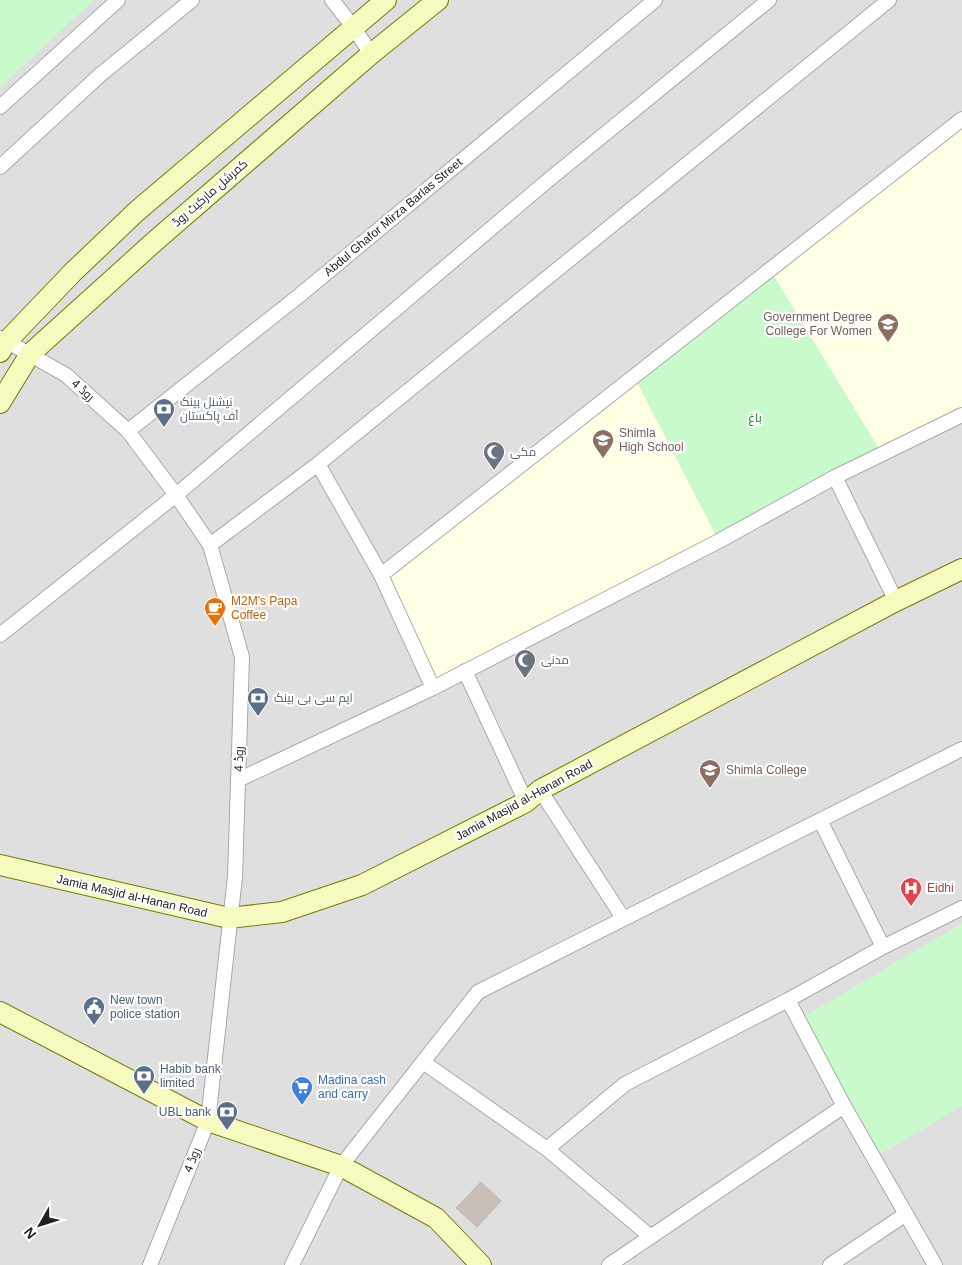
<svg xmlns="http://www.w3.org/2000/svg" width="962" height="1265" font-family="Arial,Cairo,sans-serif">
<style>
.residential{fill:#e0dfdf}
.education{fill:#ffffe5}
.park{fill:#c8facc}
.building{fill:#c7bfb8;stroke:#c4b6ab}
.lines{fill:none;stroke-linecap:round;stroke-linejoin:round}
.street-casing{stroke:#a9a9a9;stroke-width:16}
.secondary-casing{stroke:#707d05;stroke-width:22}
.street{stroke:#fff;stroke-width:14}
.secondary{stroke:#f7fabf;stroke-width:20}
.labels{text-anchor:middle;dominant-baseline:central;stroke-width:4.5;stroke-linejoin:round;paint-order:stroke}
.street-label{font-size:12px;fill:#222;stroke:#fff}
.education-label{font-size:12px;fill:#785e54;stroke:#fff;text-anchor:start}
.service-label{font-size:12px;fill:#4e5e75;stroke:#fff;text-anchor:start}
.park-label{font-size:12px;fill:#0c8416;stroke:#fff}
.worship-label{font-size:12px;fill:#5b616d;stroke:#fff;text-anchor:start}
.food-label{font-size:12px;fill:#c56008;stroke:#fff;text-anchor:start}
.health-label{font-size:12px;fill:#be3a42;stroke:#fff;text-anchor:start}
.shop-label{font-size:12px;fill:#366cbe;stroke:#fff;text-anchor:start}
</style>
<rect width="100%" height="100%" fill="#f2efe9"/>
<path class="residential" d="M0 0H962V1265H0Z"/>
<path class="education" d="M962 119V416L882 454 770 270Z
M634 376 719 541 433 688 381 575Z"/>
<path class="park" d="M0 0H94L0 87Z
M770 270 882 454 719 541 634 376Z
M962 923V1106L879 1155 804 1017Z"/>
<path class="building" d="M481 1182 501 1201 477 1227 456 1208Z"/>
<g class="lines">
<g class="street-casing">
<path id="street" d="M332 0 354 28 371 54
M0 107 118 0
M0 167 100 75 192 0
M1 338 66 375 128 431 176 495 210 545 242 657 235 877 208 1121 150 1265
M128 431 300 295 655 0
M318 464 381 575 433 688
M835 477 896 601
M210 545 318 464 889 0
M381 575 962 119
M0 635 176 495 546 182 769 0
M465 671 526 802
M238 780 433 688 719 541 835 477 962 415
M540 790 623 918
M820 820 883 947
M788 1000 844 1106 935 1265
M423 1062 547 1149 651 1237
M547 1149 625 1084 788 1000 883 947 962 908
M292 1265 341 1166 478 992 962 749
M609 1265 844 1106
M830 1265 906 1214"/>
</g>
<g class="secondary-casing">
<path id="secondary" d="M0 352 7 341 73 272 137 211 386 0
M0 403 30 354 154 242 371 54 438 0
M0 865 229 918 282 912 362 885 526 802 540 790 896 601 962 569
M0 1012 208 1121 341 1166 436 1218 481 1265"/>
</g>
<use href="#street" class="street"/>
<use href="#secondary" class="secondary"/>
</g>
<defs>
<g id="university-pin" transform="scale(1.125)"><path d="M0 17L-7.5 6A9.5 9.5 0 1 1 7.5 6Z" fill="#8d6e63" stroke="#fff"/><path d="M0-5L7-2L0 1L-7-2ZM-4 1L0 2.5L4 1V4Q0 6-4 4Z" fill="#fff"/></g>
<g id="bank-pin" transform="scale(1.125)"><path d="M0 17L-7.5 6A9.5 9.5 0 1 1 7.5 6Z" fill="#5c6f8a" stroke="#fff"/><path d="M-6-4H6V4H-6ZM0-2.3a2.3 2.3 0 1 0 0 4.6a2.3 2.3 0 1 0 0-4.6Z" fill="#fff"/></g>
<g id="school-pin" transform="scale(1.125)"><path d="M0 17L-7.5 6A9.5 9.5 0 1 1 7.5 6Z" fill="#8d6e63" stroke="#fff"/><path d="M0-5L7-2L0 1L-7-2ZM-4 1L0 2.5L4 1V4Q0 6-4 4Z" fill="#fff"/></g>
<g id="mosque-pin" transform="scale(1.125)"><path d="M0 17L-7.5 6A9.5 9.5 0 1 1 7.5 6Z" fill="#6b7280" stroke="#fff"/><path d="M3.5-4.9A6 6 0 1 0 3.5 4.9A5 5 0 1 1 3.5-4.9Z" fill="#fff"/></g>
<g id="cafe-pin" transform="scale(1.125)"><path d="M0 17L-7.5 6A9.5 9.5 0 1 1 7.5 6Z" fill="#e8710a" stroke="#fff"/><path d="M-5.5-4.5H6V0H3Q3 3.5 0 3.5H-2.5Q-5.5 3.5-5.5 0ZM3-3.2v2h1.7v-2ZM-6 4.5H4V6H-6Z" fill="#fff"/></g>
<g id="hospital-pin" transform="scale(1.125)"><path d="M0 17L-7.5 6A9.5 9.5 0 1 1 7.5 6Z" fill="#e0444e" stroke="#fff"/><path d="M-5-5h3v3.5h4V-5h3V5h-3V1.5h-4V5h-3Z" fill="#fff"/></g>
<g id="civic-pin" transform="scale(1.125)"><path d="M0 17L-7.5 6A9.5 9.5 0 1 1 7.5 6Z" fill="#5c6f8a" stroke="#fff"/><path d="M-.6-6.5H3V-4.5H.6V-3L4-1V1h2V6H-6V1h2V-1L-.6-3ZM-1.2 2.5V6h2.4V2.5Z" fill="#fff"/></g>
<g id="supermarket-pin" transform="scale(1.125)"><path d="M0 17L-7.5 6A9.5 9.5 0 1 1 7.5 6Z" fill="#3f7fe0" stroke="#fff"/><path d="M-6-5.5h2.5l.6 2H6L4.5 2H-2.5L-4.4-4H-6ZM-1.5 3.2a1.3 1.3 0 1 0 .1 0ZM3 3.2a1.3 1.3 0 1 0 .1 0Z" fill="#fff"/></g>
</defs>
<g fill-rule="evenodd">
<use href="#university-pin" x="888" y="324"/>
<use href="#bank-pin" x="164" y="409"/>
<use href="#school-pin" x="603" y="440"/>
<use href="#mosque-pin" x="494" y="452"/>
<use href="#cafe-pin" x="215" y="608"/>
<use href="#mosque-pin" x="525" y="660"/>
<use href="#bank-pin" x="258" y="698"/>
<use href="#school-pin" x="710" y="770"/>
<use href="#hospital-pin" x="911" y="888"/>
<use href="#civic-pin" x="94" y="1007"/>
<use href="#bank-pin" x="144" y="1076"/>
<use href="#supermarket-pin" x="302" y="1087"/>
<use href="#bank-pin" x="227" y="1112"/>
</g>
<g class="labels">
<g class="street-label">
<text transform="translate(210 193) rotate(-41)">کمرشل مارکیٹ روڈ</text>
<text transform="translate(393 217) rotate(-40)">Abdul Ghafor Mirza Barlas Street</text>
<text transform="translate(83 390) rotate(42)">روڈ 4</text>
<text transform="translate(239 759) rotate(-88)">روڈ 4</text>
<text transform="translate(524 800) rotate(-29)">Jamia Masjid al-Hanan Road</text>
<text transform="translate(132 896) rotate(13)">Jamia Masjid al-Hanan Road</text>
<text transform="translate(192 1160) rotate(-68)">روڈ 4</text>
</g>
<g class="education-label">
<text x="872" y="317" text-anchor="end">Government Degree<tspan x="872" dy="14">College For Women</tspan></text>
<text x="619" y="433">Shimla<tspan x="619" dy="14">High School</tspan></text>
<text x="726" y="770">Shimla College</text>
</g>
<g class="service-label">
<text x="180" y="402">نیشنل بینک<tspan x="180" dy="14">آف پاکستان</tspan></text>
<text x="274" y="698">ایم سی بی بینک</text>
<text x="110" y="1000">New town<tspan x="110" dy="14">police station</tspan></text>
<text x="160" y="1069">Habib bank<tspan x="160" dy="14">limited</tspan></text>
<text x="211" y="1112" text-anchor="end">UBL bank</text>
</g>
<g class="park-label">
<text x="755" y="418">باغ</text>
</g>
<g class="worship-label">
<text x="510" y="452">مکی</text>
<text x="541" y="660">مدنی</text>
</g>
<g class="food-label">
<text x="231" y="601">M2M's Papa<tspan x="231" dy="14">Coffee</tspan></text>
</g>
<g class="health-label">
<text x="927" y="888">Eidhi</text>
</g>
<g class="shop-label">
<text x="318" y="1080">Madina cash<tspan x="318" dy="14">and carry</tspan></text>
</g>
</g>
<g transform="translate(40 1225) rotate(231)" stroke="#ffffff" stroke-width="4" paint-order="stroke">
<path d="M0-4L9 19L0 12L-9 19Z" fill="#222222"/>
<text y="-8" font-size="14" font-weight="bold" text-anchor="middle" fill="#222222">N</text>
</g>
</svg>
